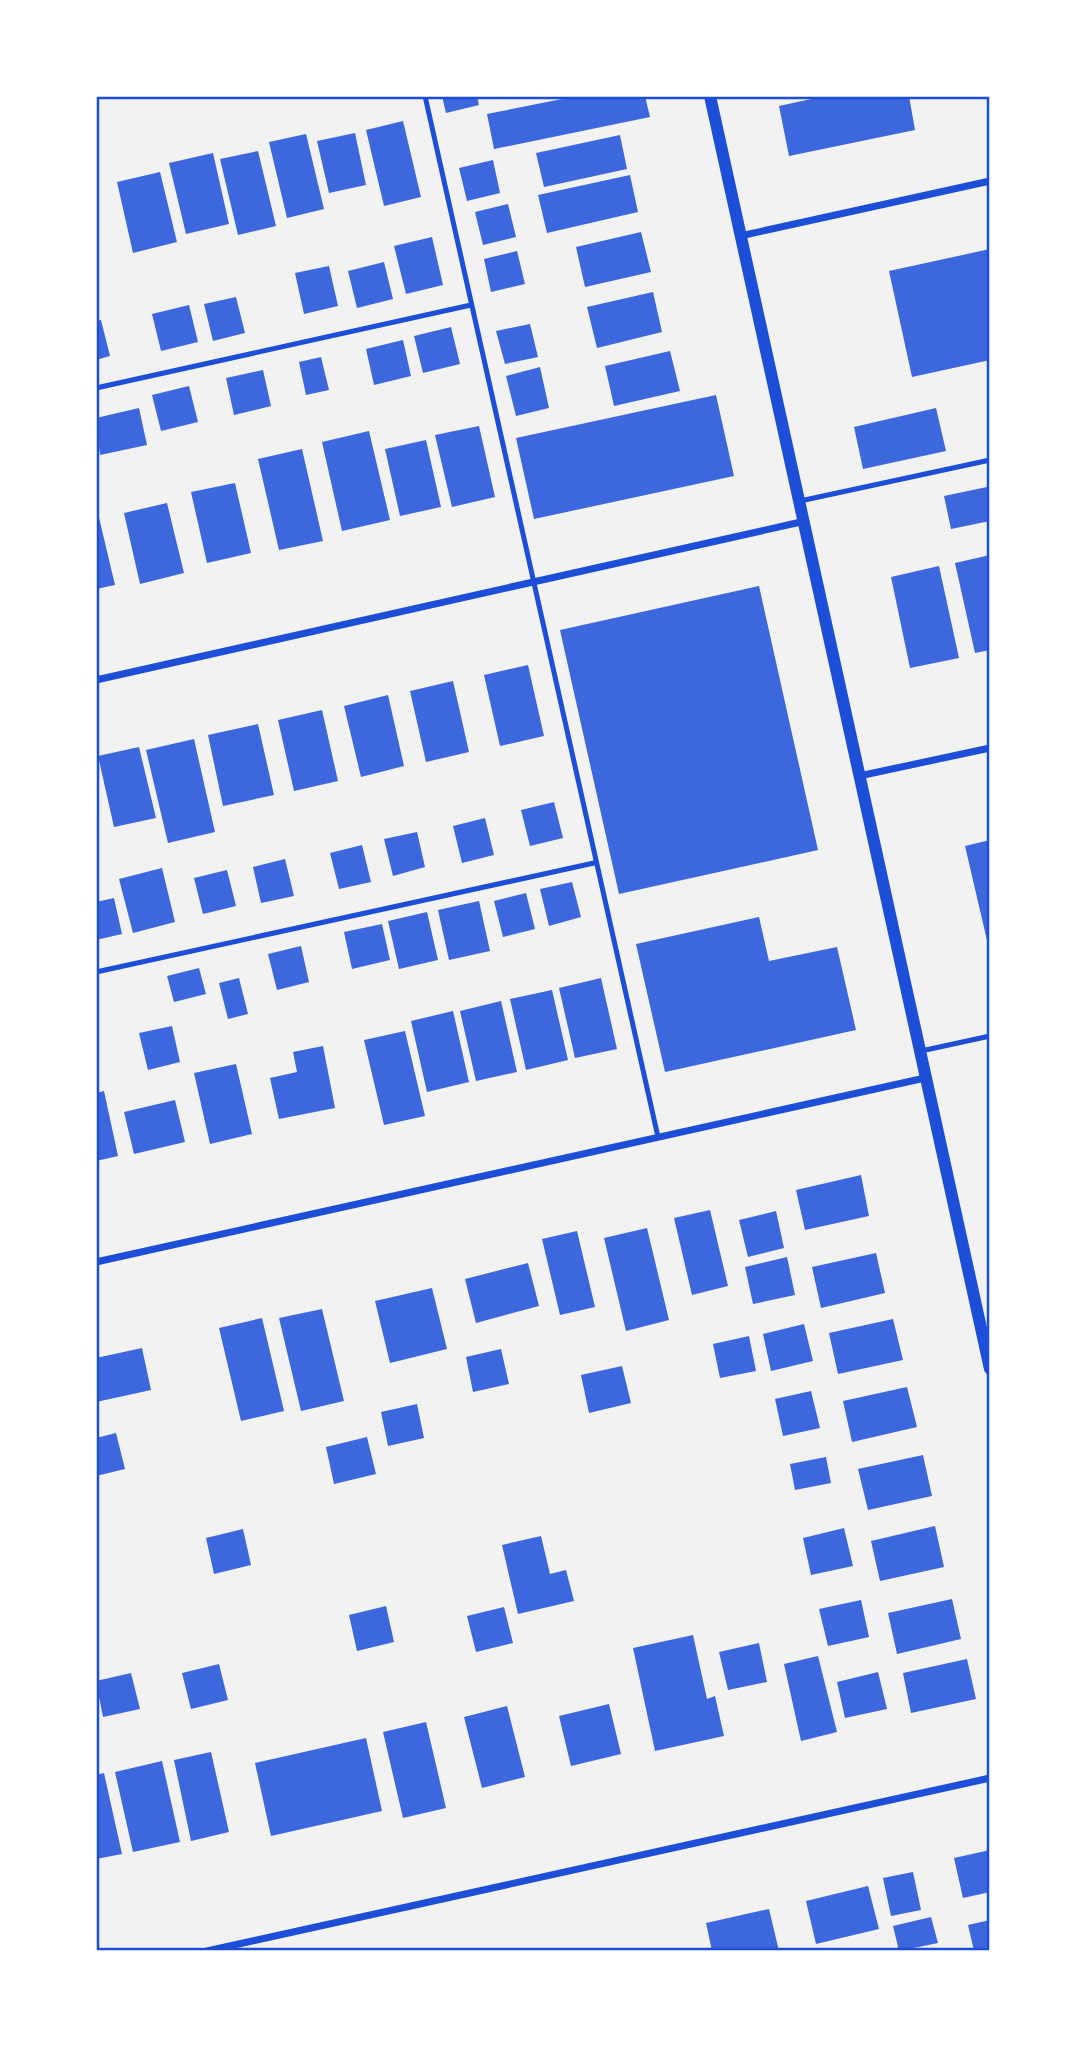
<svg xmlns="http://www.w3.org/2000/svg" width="1086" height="2047" font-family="'Source Sans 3',sans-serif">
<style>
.building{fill:#3d67dc}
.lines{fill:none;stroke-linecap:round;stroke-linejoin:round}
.service{stroke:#1d4ed8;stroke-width:5}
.minor{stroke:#1d4ed8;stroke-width:7}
.tertiary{stroke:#1d4ed8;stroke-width:12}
.neatline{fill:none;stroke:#1d4ed8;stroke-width:2.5}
</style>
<rect width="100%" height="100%" fill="#f2f2f2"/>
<path class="building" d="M442 96H477L479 105 446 113Z
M577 96H645L650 117 494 149 487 114Z
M825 96H909L915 130 789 156 779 106Z
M403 121 421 197 384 206 366 130Z
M355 133 366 185 329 193 317 141Z
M306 134 324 209 287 218 269 142Z
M620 135 627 169 544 187 536 153Z
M258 151 276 226 238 235 220 159Z
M213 153 229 224 186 234 169 163Z
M493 160 500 193 467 201 459 168Z
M160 172 177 242 133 253 117 182Z
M630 175 638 212 547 233 538 195Z
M508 204 516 237 483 245 475 212Z
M641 232 651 272 585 287 576 247Z
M432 237 443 285 406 294 394 246Z
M990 249V360L912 377 889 271Z
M517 251 525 284 491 292 484 259Z
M384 262 393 299 357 308 348 271Z
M329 266 338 306 304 314 295 273Z
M653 292 662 332 597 348 587 307Z
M236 297 245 333 213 341 204 304Z
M189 305 198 342 161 351 152 314Z
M101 320 110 356 96 360V321Z
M530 324 538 357 505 364 496 331Z
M451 327 460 364 423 373 414 336Z
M403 340 411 376 374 385 366 349Z
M670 351 680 391 614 406 605 366Z
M321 357 329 390 306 395 299 362Z
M540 367 549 408 516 416 506 376Z
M263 370 271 406 234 415 226 378Z
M189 386 198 422 161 431 152 395Z
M716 395 734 476 534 519 516 438Z
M139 408 147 445 100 455 96 418Z
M936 408 946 451 863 469 854 427Z
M479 426 495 497 452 507 435 435Z
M369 431 390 520 342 531 322 442Z
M426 440 441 507 400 516 385 449Z
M302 449 323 541 279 550 258 459Z
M235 483 251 553 207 563 191 492Z
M987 487 990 521 951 529 944 496Z
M167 503 184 573 140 584 124 513Z
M96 505 115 585 96 589Z
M990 555V650L975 653 955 563Z
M939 566 959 658 910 668 891 577Z
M759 586 818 850 619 894 560 630Z
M528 665 544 736 500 746 484 675Z
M453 681 469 752 426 762 410 691Z
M388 695 404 766 361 777 344 706Z
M322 710 338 781 294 791 278 720Z
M258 724 274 795 223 806 208 735Z
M194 739 215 832 168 843 146 750Z
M139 747 156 818 114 827 98 756Z
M554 802 563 838 530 846 521 810Z
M485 818 494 855 462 863 453 826Z
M417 832 425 867 393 876 384 839Z
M990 840V949H989L965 846Z
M362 845 371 882 339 889 330 853Z
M285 859 294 896 261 903 253 867Z
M162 868 175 922 133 933 119 879Z
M227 870 236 906 203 914 194 878Z
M572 882 581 917 549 926 540 889Z
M526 893 535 929 503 937 494 901Z
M114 898 122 934 96 940V902Z
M479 901 490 951 449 960 438 910Z
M427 912 438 960 399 969 388 921Z
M759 917 769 961 837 947 856 1030 665 1072 636 944Z
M382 924 390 960 352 969 344 932Z
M301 946 309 982 277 990 268 954Z
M199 968 206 994 174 1002 167 976Z
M239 978 248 1014 228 1019 219 983Z
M601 978 617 1049 575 1058 559 988Z
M552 990 568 1060 526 1070 510 999Z
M501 1001 517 1072 476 1081 460 1011Z
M453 1011 469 1082 427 1092 411 1021Z
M172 1026 180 1062 148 1070 139 1033Z
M405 1031 425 1116 384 1125 364 1040Z
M323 1046 335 1108 279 1119 270 1078 297 1072 293 1052Z
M236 1064 252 1134 210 1144 194 1073Z
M104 1091 118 1156 96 1161V1093Z
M175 1100 185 1142 134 1154 124 1112Z
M861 1175 869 1216 805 1230 796 1190Z
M710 1210 728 1286 692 1295 674 1218Z
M776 1211 784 1248 748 1257 739 1220Z
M647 1228 669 1320 626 1331 604 1238Z
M577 1231 595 1307 560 1315 542 1239Z
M876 1253 885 1293 821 1308 812 1267Z
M787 1257 795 1295 753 1304 745 1267Z
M528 1263 539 1306 476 1323 465 1279Z
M432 1288 447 1349 390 1363 375 1301Z
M322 1309 344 1401 301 1411 279 1318Z
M262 1318 284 1411 241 1421 219 1328Z
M893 1319 903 1360 838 1374 829 1333Z
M804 1324 813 1361 771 1371 763 1334Z
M749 1336 756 1371 720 1378 713 1344Z
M142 1348 151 1390 96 1402V1358Z
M501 1349 509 1384 473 1392 466 1357Z
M622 1366 631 1403 589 1413 581 1375Z
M907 1387 917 1427 852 1442 843 1401Z
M811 1391 820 1428 783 1436 775 1399Z
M417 1404 424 1438 388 1446 381 1412Z
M116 1433 125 1469 96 1476V1438Z
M367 1437 376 1474 334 1484 326 1447Z
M923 1455 932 1496 868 1510 858 1469Z
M826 1457 831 1483 795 1490 790 1464Z
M935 1526 944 1567 880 1581 871 1541Z
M844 1528 853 1566 811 1575 803 1538Z
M243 1529 251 1565 214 1574 206 1538Z
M541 1536 550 1574 566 1570 574 1601 518 1614 502 1545Z
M952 1599 961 1639 897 1654 888 1613Z
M861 1600 869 1637 828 1646 819 1609Z
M386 1606 394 1642 357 1651 349 1615Z
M504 1607 513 1643 476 1652 467 1616Z
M693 1635 707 1699 715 1696 724 1736 655 1751 633 1648Z
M759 1643 767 1682 728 1690 719 1652Z
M818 1656 837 1732 801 1741 784 1664Z
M967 1659 976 1699 911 1713 903 1673Z
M219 1664 228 1700 191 1709 182 1673Z
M878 1672 887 1709 845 1718 837 1682Z
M131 1673 140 1709 103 1717 96 1681Z
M609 1704 621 1754 571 1766 559 1716Z
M507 1706 525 1777 482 1788 464 1717Z
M426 1722 446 1808 403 1818 383 1732Z
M366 1738 382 1811 271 1836 255 1763Z
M211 1752 229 1832 191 1841 174 1760Z
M162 1761 180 1842 133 1852 115 1772Z
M104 1773 122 1854 96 1859V1775Z
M990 1850V1892L963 1898 954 1858Z
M913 1872 921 1910 891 1916 883 1878Z
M868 1886 879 1929 816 1944 806 1901Z
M769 1909 779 1951H712L706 1923Z
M931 1917 938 1943 899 1951 893 1926Z
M990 1920V1951H974L968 1925Z"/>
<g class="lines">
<path class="service" d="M425 96 658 1137
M96 388 471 305
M800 501 990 460
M96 972 594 863
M921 1051 990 1036"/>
<path class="minor" d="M740 236 990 181
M96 680 801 522
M859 776 990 748
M96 1262 925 1078
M207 1951 990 1778"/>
<path class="tertiary" d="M710 96 990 1369"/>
</g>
<rect width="1086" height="2047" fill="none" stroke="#ffffff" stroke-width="196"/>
<rect x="98" y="98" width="890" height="1851" class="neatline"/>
</svg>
